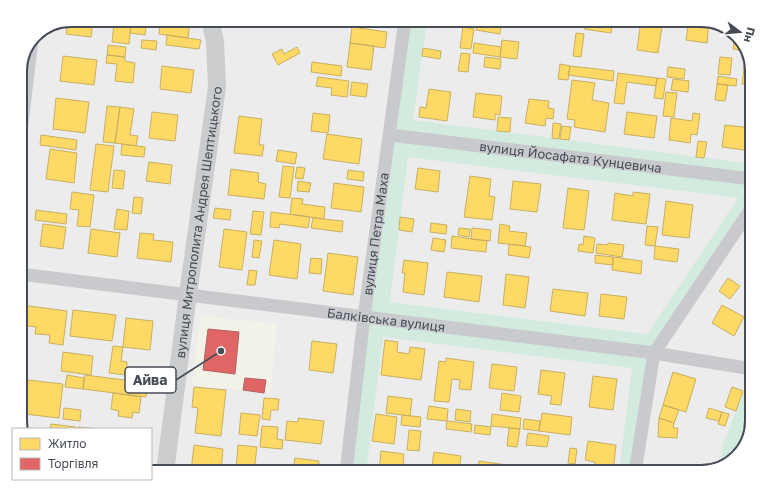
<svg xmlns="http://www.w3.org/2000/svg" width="772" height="492" font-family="'Golos Text',sans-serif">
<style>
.commercial{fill:#f3f2e8}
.green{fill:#d3eadf;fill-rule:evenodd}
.homes{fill:#ffd966;stroke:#c8af61}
.shops{fill:#e06666;stroke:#b25e61}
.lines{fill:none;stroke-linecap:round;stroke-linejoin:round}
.street{stroke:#c9cacd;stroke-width:13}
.secondary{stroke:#caccce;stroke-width:18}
.labels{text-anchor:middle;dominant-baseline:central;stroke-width:4;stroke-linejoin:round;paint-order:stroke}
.street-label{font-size:13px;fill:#464c56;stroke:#fff}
.rim{fill:none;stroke:#464c56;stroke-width:2}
.leader{fill:none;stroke:#464c56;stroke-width:1.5}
.callout-dot{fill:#464c56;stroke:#fff;stroke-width:1.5}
.callout{fill:#fff;stroke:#464c56;stroke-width:1.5}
.callout-label{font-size:14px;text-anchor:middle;font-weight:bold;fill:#464c56}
</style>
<rect width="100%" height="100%" fill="#edecec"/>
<path class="commercial" d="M200 316 277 324 270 393 192 385Z"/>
<path class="green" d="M411 20H427L413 120 752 164V173L396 130Z
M395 141 752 184V195L650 347 371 312ZM408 157 738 198 647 334 390 302Z
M369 323 647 358 629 472H619L632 368 383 337 366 472H352Z
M750 378H752V421L744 449 726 465 721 467 722 446Z"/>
<path class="homes" d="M71 20H93L91 37 66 34 68 21Z
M132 20H140V26L146 27 145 35 130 33Z
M156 20H190L188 38 159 34 160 26 155 25Z
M477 20H502L500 34 476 30Z
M537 20H566L565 27 537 23Z
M585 20H613L611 33 584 29Z
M641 20H663L658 53 637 50Z
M689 20H701L709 22 707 43 686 40Z
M114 23 131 25 129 44 112 42Z
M352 27 387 32 385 48 350 43Z
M463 27 474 29 471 49 460 48Z
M576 33 584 34 581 57 573 56Z
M735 34 745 46 747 51 733 49Z
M167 35 201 40 199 49 166 45Z
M142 40 157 41 156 50 141 48Z
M502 40 519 42 517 59 500 57Z
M350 43 374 46 371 70 347 67Z
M474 43 501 47 500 57 473 53Z
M108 45 126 47 125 57 107 55Z
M297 47 300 53 278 65 272 54 282 49 284 54Z
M423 48 441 51 440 59 422 56Z
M461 53 470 54 468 72 458 71Z
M107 55 125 57V61L135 63 133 83 115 81 117 64 106 63Z
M63 56 97 60 94 85 60 81Z
M485 57 501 59 500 69 484 67Z
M720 57 732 58 730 75 718 74Z
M745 60 750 61 752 68V85L742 84Z
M312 62 342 66 341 76 311 72Z
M560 64 570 66 568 80 558 79Z
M162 66 194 70 191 93 160 89Z
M570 66 614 71 613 81 568 75Z
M668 67 685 69 684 79 667 77Z
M618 73 657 78 656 86 627 82 624 104 614 103Z
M718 76 737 79 736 86 717 84Z
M318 77 349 81 347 97 331 95 332 88 316 86Z
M657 78 666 79 663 99 654 98Z
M673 79 689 81 688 92 671 90Z
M572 80 595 83 592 100 609 103 605 132 574 127 575 120 567 119Z
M352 82 368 84 366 97 350 95Z
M717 84 728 85 725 101 715 100Z
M429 89 451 92 447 121 419 117 420 107 426 108Z
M666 92 677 93 674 117 663 116Z
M476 93 502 96 500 115 495 114V120L473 117Z
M56 98 89 102 85 133 53 129Z
M529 99 549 101 548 108 554 109 553 119 546 118 545 126 525 123Z
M107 106 120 107 115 143 103 142Z
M120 107 134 109 130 135 138 136 136 146 115 143Z
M152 112 178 115 175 141 149 138Z
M627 112 657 116 654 138 624 134Z
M313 113 330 115 328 133 311 131Z
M693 113 700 114 697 135 691 134 690 143 669 140 671 118 692 121Z
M239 116 262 119 259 145H264L262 156 234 153Z
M498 117 511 118 510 132 497 131Z
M553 123 561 124 559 139 552 138Z
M725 125 752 128 751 151 722 147Z
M562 126 571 127 569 140 560 139Z
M327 134 362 139 359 164 323 159Z
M41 135 77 140 76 150 40 145Z
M698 141 707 142 704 158 696 157Z
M96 144 114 146 108 192 90 190Z
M122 144 145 147 144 157 121 155Z
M50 149 77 153 74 183 46 179Z
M278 150 297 153 295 164 276 161Z
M149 162 172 165 170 184 146 181Z
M283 166 294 167 290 198 279 197Z
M297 167 305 168 303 179 295 178Z
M418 168 440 171 438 192 415 189Z
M231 169 259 173 258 182 266 184 264 199 228 195Z
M114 170 125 171 123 189 112 188Z
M348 170 364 172 363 181 347 179Z
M470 176 491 179 489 196 495 197 492 220 464 217Z
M298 181 311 183 309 192 297 191Z
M513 181 541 184 537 212 510 209Z
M334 183 364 187 361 212 331 208Z
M568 188 589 191 584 230 563 228Z
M72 192 94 195 90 227 77 226 79 210 70 209Z
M633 192 650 194 646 224 612 220 615 193 633 196Z
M134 197 143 198 141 214 132 213Z
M292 198 303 199 302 204 325 207 324 219 290 214Z
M666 201 693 205 689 238 662 235Z
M215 208 231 210 230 220 213 218Z
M117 209 129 211 127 230 114 229Z
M36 210 67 214 66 224 35 220Z
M253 211 264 212 261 235 250 234Z
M271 212 310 217 308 228 280 224 279 228 270 227Z
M400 217 414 219 412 232 399 230Z
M313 218 343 221 342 232 311 228Z
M431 223 447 225 446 234 430 232Z
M43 224 66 227 63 249 40 246Z
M500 224 510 226 509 231 527 233 525 246 498 243Z
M647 226 658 227 655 246 645 245Z
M459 228 470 229 469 237 458 235Z
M472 228 491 230 490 241 471 239Z
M91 229 120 233 117 257 88 253Z
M224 229 247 232 242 270 219 267Z
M140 233 154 234 153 240 173 242 171 262 137 258Z
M452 236 487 241 486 252 451 248Z
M584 236 595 238 593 253 578 251 579 244 583 245Z
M433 238 446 240 444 252 431 250Z
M254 240 262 241 259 258 252 257Z
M274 240 301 244 297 279 269 275Z
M608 243 624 245 622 257 596 253 597 244 607 245Z
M509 244 531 247 529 258 508 255Z
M655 246 679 249 677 262 654 259Z
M328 253 358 257 353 295 323 291Z
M595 255 613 257V265L595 263Z
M613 257 642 261 641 274 612 270Z
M311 258 322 259 321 274 309 273Z
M404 260 428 263 424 295 403 292 405 273H402Z
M752 264V278L746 274Z
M249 270 257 271 255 285H247Z
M447 272 482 276 479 302 444 297Z
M506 274 529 277 525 308 503 305Z
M728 278 740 286 730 299 719 291Z
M553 289 588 293 585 316 550 311Z
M601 294 627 297 624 319 599 316Z
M21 305 67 311 63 345 49 343 50 335 35 334 36 327 20 325Z
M722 305 744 317 734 336 712 323Z
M73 310 116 315 112 341 70 336Z
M126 318 153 321 150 350 123 347Z
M752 321V331L748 329Z
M385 340 398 342 397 352 409 354 410 347 425 349 421 380 381 375Z
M312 341 337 344 333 373 309 370Z
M113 346 123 347 121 361 127 362 126 375 109 373Z
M63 352 93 356 91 375 61 371Z
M446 358 474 362 471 390 459 389 460 380 452 379 449 402 434 401 439 361 446 362Z
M492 364 517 367 514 391 489 388Z
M541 370 565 373 561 405 550 404 552 396 538 394Z
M673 372 696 379 686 412 663 405Z
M67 375 84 378 83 389 65 387Z
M85 375 148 383 146 397 83 389Z
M593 376 617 379 613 410 589 407Z
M28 380 63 384 59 418 24 414Z
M194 387 226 390 221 436 195 433 198 408 192 407Z
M732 387 743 391 736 411 725 407Z
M113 393 141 397 139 413 133 412 132 418 118 416 119 411 111 409Z
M502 393 521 396 519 412 500 410Z
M388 396 412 399 410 416 386 413Z
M264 398 279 399 278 410H271L270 420 262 419Z
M663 405 679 410 674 423 659 418Z
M429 406 448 409 447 421 427 419Z
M64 408 81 410 80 421 63 419Z
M709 408 722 412 719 421 706 418Z
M456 409 471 411 470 422 455 420Z
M722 412 729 414 725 426 718 424Z
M241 413 260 415 257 436 239 434Z
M542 413 572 417 570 435 539 431Z
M376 414 397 417 394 444 372 441Z
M492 414 521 418 520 429 491 426Z
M402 415 421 417 420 427 401 425Z
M298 418 324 421 321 444 285 440 287 421 298 422Z
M659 418 674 423 673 428H678L677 438 658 437Z
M524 419 540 421 539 431 523 429Z
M447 421 472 424 471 432 446 429Z
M51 424 76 427V429H50Z
M475 425 491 427 490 435 474 433Z
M262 426 278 427 277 439 283 440 282 449 260 447Z
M78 427 90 428V429H78Z
M509 428 520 429 517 447 507 446Z
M409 430 421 431 419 451 407 450Z
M528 433 549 436 547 447 526 445Z
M588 441 616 445 613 472 594 471 595 462 585 460Z
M194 445 223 449 221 470 228 472H191Z
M238 445 257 447 254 471 236 469Z
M570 448 577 449 575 464 568 463Z
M381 451 404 454 403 466 410 467V472H379Z
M434 452 461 456 459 472H431Z
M295 458 319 461 318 472H293Z
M479 461 507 465 506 472H477Z
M667 468H679V472H667Z
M242 470 254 471V472H242Z"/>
<path class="shops" d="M208 329 239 332 235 374 203 370Z
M245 378 266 380 264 393 243 390Z"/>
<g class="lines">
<g class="street">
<path id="s1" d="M390 135 752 179"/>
<path d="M20 140 32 40"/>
<path id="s2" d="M20 274 654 353 752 369"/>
<path id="s3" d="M346 472 364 317 405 20"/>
<path d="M635 472 654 353 752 207"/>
</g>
<path class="secondary" id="s4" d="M165 472 188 294 217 87 215 41 210 20"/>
</g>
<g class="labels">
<g class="street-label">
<text stroke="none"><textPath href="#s1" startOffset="182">вулиця Йосафата Кунцевича</textPath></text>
<text stroke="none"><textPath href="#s4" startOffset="252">вулиця Митрополита Андрея Шептицького</textPath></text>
<text stroke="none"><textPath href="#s3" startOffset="240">вулиця Петра Маха</textPath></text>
<text stroke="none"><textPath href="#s2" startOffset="369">Балківська вулиця</textPath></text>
</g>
</g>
<path d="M0 0H772V492H0ZM71 27H701A44 44 0 0 1 745 71V421A44 44 0 0 1 701 465H71A44 44 0 0 1 27 421V71A44 44 0 0 1 71 27Z" fill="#fff" fill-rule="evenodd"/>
<path class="rim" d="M71 27H701A44 44 0 0 1 745 71V421A44 44 0 0 1 701 465H71A44 44 0 0 1 27 421V71A44 44 0 0 1 71 27Z"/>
<path class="leader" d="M221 351L176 380"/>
<circle class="callout-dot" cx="221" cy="351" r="4"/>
<rect class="callout" x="125" y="367" width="51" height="26" rx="4"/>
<g class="callout-label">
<text x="150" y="385">Айва</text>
</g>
<rect x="12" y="428" width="140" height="52" fill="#ffffff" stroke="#b5b7bb"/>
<rect x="20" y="438" width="20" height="12" fill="#ffd966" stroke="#b5b7bb"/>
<text x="48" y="448" font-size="12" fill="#464c56">Житло</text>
<rect x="20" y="458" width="20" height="12" fill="#e06666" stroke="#b5b7bb"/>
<text x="48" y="468" font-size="12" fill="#464c56">Торгівля</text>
<g transform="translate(740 32) rotate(106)" stroke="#ffffff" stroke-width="3" paint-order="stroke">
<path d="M0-3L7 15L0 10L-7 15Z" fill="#464c56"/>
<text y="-6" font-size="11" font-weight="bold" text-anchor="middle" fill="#464c56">Пн</text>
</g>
</svg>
